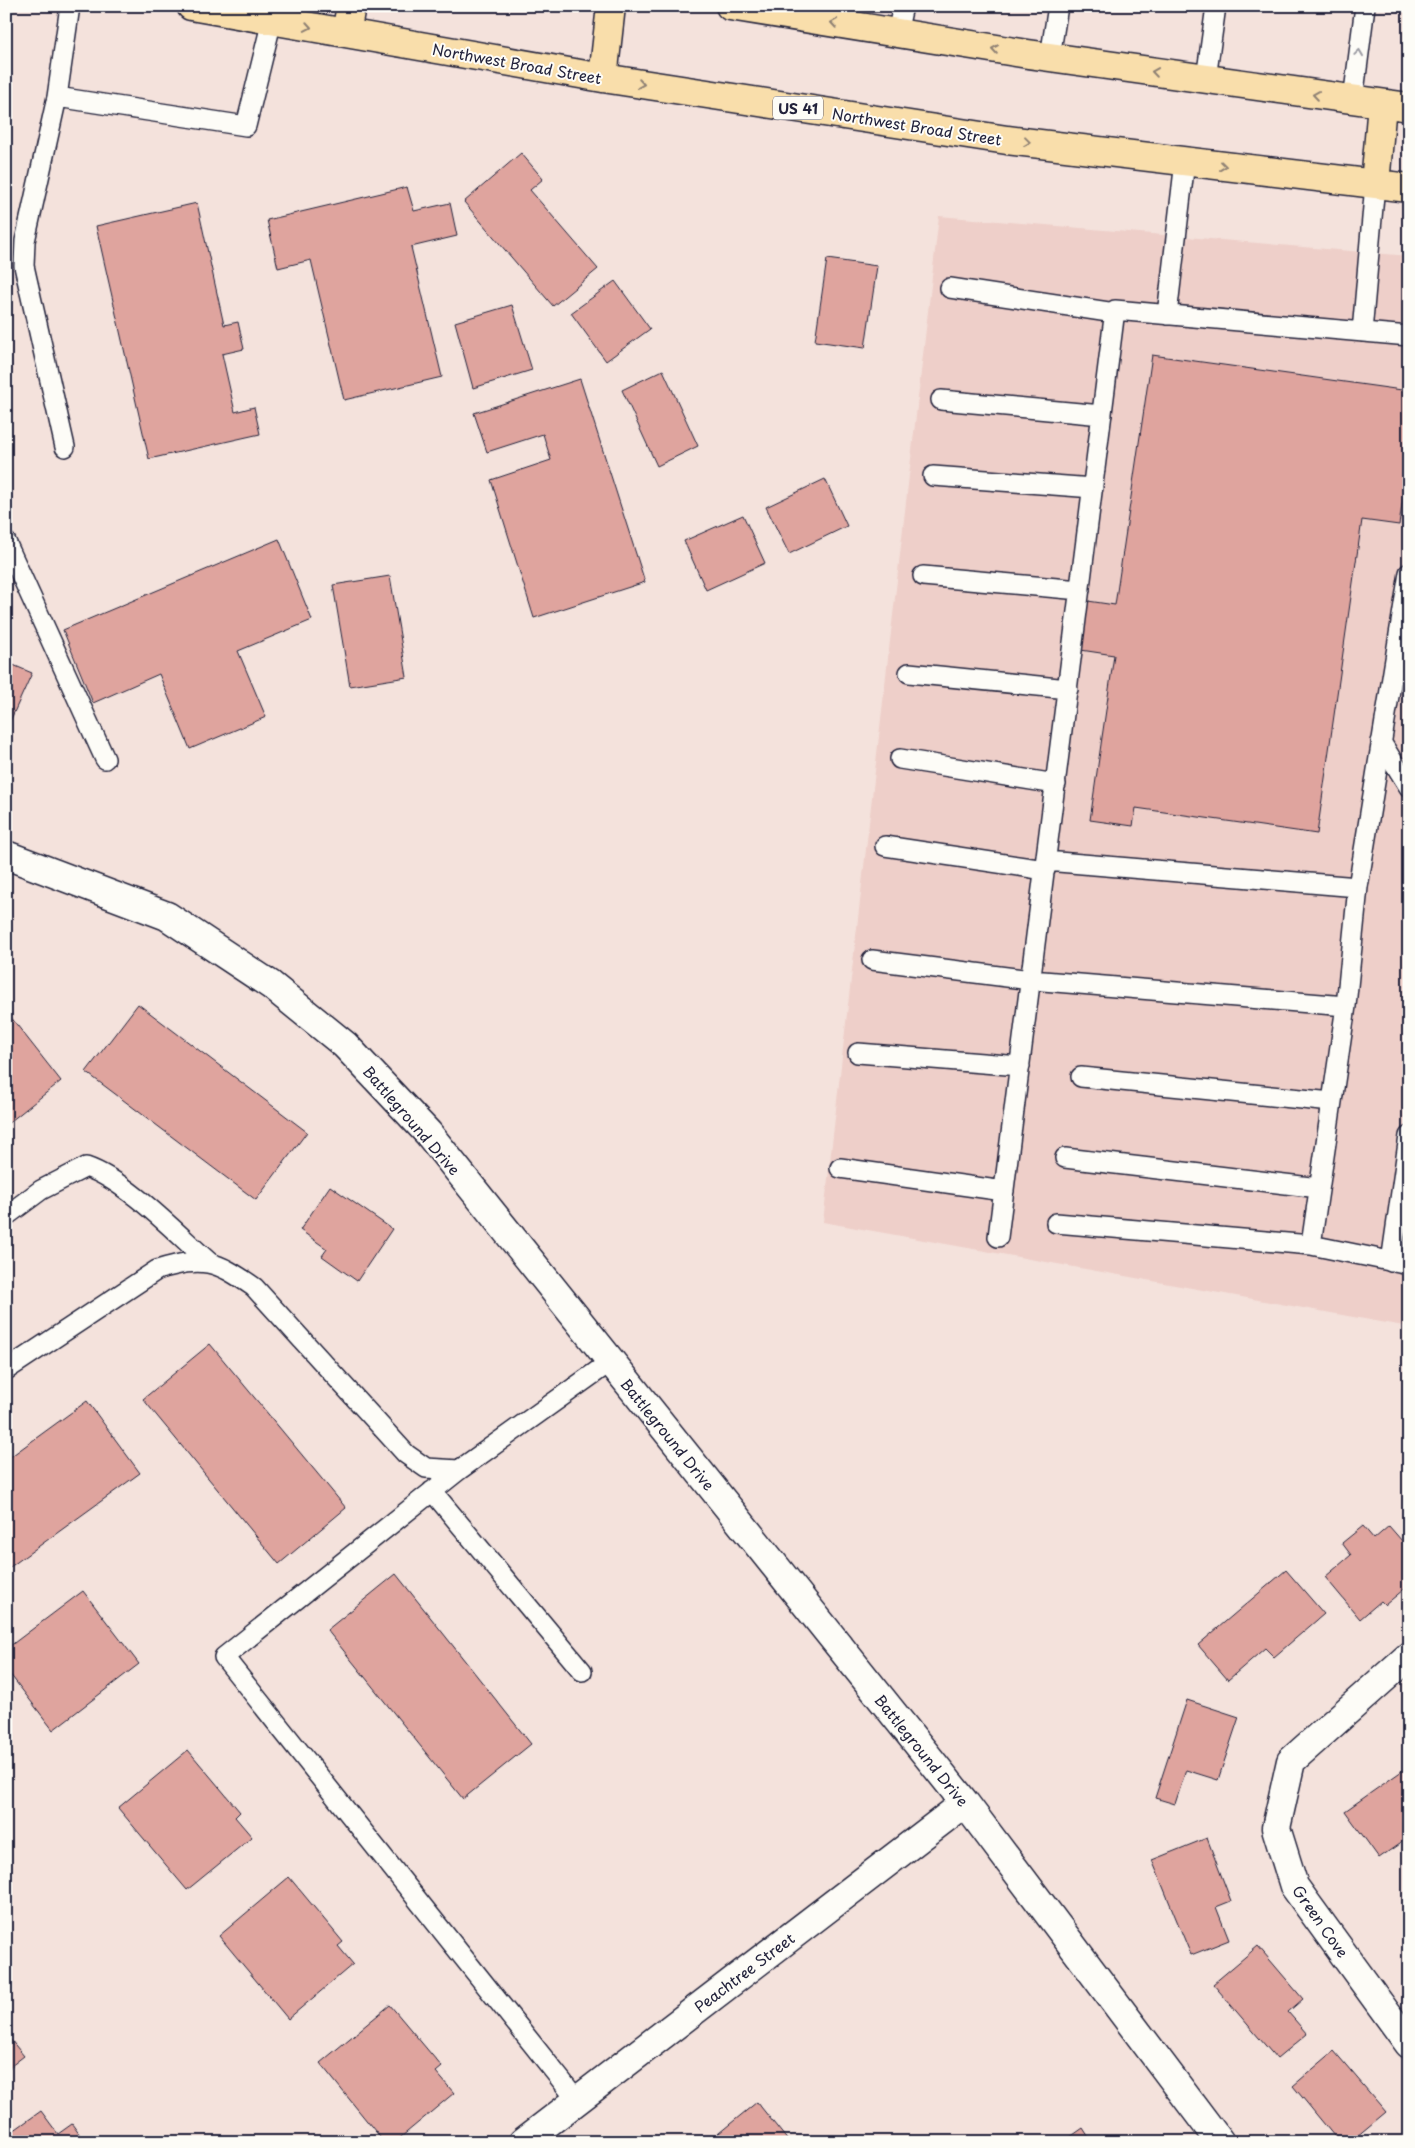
<svg xmlns="http://www.w3.org/2000/svg" width="1415" height="2148" font-family="'Playpen Sans',sans-serif">
<style>
.built{fill:#eecfc9}
.building{fill:#dfa49e;stroke:#22223b}
.lines{fill:none;stroke-linecap:round;stroke-linejoin:round}
.service-casing{stroke:#22223b;stroke-width:22}
.minor-casing{stroke:#22223b;stroke-width:31}
.primary-casing{stroke:#22223b;stroke-width:31}
.service{stroke:#fdfcf7;stroke-width:19}
.minor{stroke:#fdfcf7;stroke-width:28}
.primary{stroke:#f9deab;stroke-width:28}
.oneway{stroke:#8e8073}
.oneway2{stroke:#9a9aa2}
.labels{text-anchor:middle;dominant-baseline:central;stroke-width:4;stroke-linejoin:round;paint-order:stroke}
.shield{fill:#fdfcf7;stroke:#646373;stroke-width:1}
.shield-label{font-size:14px;font-weight:bold;fill:#22223b}
.street-label{font-size:15px;fill:#22223b;stroke:#fdfcf7}
</style>
<rect width="100%" height="100%" fill="#f4e2dc"/>
<filter id="ink" filterUnits="userSpaceOnUse"><feTurbulence type="fractalNoise" baseFrequency=".02" numOctaves="2"/><feDisplacementMap in="SourceGraphic" scale="10" xChannelSelector="R" yChannelSelector="G"/><feConvolveMatrix kernelMatrix="1 2 1 2 8 2 1 2 1" color-interpolation-filters="sRGB"/></filter>
<g filter="url(#ink)">
<path class="built" d="M939 216 1409 256V1327L823 1222Z"/>
<path class="building" d="M521 153 543 179 530 190 598 269 553 306 464 202Z
M407 187 414 211 450 203 457 236 411 247 442 377 344 400 311 260 278 268 267 220Z
M197 203 224 325 238 322 244 349 222 354 235 412 254 407 260 434 149 459 96 226Z
M827 259 877 266 865 348 815 341Z
M615 281 650 329 606 361 571 313Z
M512 305 532 370 473 388 455 322Z
M1152 355 1409 391V459L1399 525 1362 520 1317 834 1136 808 1133 826 1090 820 1114 655 1074 649 1081 600 1115 605Z
M663 370 698 446 657 466 622 390Z
M580 379 645 582 534 618 491 480 551 460 543 434 487 452 474 413Z
M825 479 847 526 789 554 766 507Z
M743 515 765 563 706 590 684 541Z
M279 539 312 620 238 651 266 717 190 749 159 674 93 703 63 630Z
M390 576 407 677 350 686 333 585Z
M6 662 32 673 6 730Z
M138 1004 307 1132 256 1200 86 1072Z
M6 1011 61 1081 6 1125Z
M330 1186 392 1229 357 1281 322 1256 327 1249 300 1230Z
M210 1344 346 1508 279 1564 143 1399Z
M87 1401 140 1473 6 1570V1460Z
M1363 1526 1374 1539 1389 1526 1409 1549V1585L1385 1605 1381 1601 1360 1619 1325 1577 1351 1555 1342 1543Z
M1286 1570 1324 1614 1274 1657 1265 1648 1228 1680 1198 1645Z
M396 1574 531 1744 463 1799 327 1630Z
M83 1591 139 1664 53 1730 6 1669V1649Z
M1187 1700 1239 1717 1218 1780 1186 1770 1175 1804 1155 1798Z
M188 1750 240 1812 235 1817 252 1837 187 1890 118 1808Z
M1409 1766V1837L1379 1858 1345 1811Z
M1207 1838 1231 1901 1216 1907 1229 1940 1191 1955 1152 1860Z
M289 1877 343 1942 338 1946 353 1964 288 2019 219 1936Z
M1258 1946 1303 1999 1288 2012 1307 2034 1277 2059 1213 1984Z
M390 2005 442 2067 436 2072 454 2093 395 2142H384L320 2063Z
M6 2034 24 2056 6 2070Z
M1334 2051 1386 2112 1350 2142H1339L1293 2086Z
M757 2102 789 2142H708Z
M41 2111 58 2134 72 2124 85 2142H6V2136Z
M1083 2128 1092 2142H1063Z"/>
<g class="lines">
<g class="service-casing">
<path id="service" d="M897 33 903 6
M1050 57 1058 6
M1206 79 1216 6
M57 97 246 126 272 20
M1353 100 1365 6
M950 288 1115 313
M1167 315 1185 161
M1362 332 1375 184
M941 400 1102 415
M65 447 24 266 25 241 57 97 70 6
M933 476 1093 488
M6 542 105 759
M923 576 1080 590
M909 673 1068 689
M1381 742 1409 787
M900 759 1056 784
M885 846 1045 870
M1046 861 1358 887 1409 573
M872 960 1031 980 1346 1006 1311 1245 1409 1265
M1346 1006 1358 887
M858 1053 1020 1066
M1081 1077 1332 1102
M1065 1158 1319 1188
M840 1168 1004 1191
M6 1216 41 1190 86 1167C127 1181 176 1233 209 1262
M1056 1223 1311 1245
M998 1237 1115 310 1409 336
M1391 1262 1409 1136
M6 1370 157 1270C204 1256 215 1260 254 1287L406 1454 426 1468 459 1470 610 1362
M459 1470 224 1657 577 2100
M432 1491 582 1671"/>
</g>
<g class="minor-casing">
<path id="minor" d="M6 855 167 916 271 985 345 1045 428 1133 965 1803 1220 2142
M1409 1656 1291 1761 1276 1828 1294 1886 1409 2044
M523 2142 965 1803"/>
</g>
<g class="primary-casing">
<path id="primary" d="M191 6 603 78 1007 140 1409 188
M730 6 1028 54 1409 107
M346 33 351 6
M603 78 611 6
M1375 184 1382 104"/>
</g>
<use href="#service" class="service"/>
<use href="#minor" class="minor"/>
<use href="#primary" class="primary"/>
</g>
<defs><path id="oneway-chevron" d="M-2-3.5L2.5 0L-2 3.5" fill="none" stroke-width="1.6" stroke-linecap="round" stroke-linejoin="round" transform="scale(1.25)"/></defs>
<g class="oneway">
<use href="#oneway-chevron" transform="translate(834 23) rotate(-171)"/>
<use href="#oneway-chevron" transform="translate(308 27) rotate(10)"/>
<use href="#oneway-chevron" transform="translate(995 49) rotate(-171)"/>
<use href="#oneway-chevron" transform="translate(1155 72) rotate(-172)"/>
<use href="#oneway-chevron" transform="translate(641 84) rotate(9)"/>
<use href="#oneway-chevron" transform="translate(1316 95) rotate(-172)"/>
<use href="#oneway-chevron" transform="translate(1027 142) rotate(7)"/>
<use href="#oneway-chevron" transform="translate(1223 166) rotate(7)"/>
</g>
<use class="oneway2" href="#oneway-chevron" transform="translate(1359 53) rotate(-82)"/>
</g>
<g class="labels">
<rect class="shield" x="773" y="96.5" width="50" height="23" rx="4"/>
<g class="shield-label">
<text x="798" y="108">US 41</text>
</g>
<g class="street-label">
<text transform="translate(517 63) rotate(10)">Northwest Broad Street</text>
<text transform="translate(917 126) rotate(9)">Northwest Broad Street</text>
<text transform="translate(412 1120) rotate(49)">Battleground Drive</text>
<text transform="translate(668 1434) rotate(51)">Battleground Drive</text>
<text transform="translate(922 1750) rotate(51)">Battleground Drive</text>
<text transform="translate(1321 1921) rotate(55)">Green Cove</text>
<text transform="translate(744 1972) rotate(-37)">Peachtree Street</text>
</g>
</g>
<rect width="1415" height="2148" fill="none" stroke="#fdfcf7" stroke-width="25"/>
<rect x="12" y="12" width="1390" height="2123" fill="none" stroke="#22223b" stroke-width="2" filter="url(#ink)"/>
</svg>
